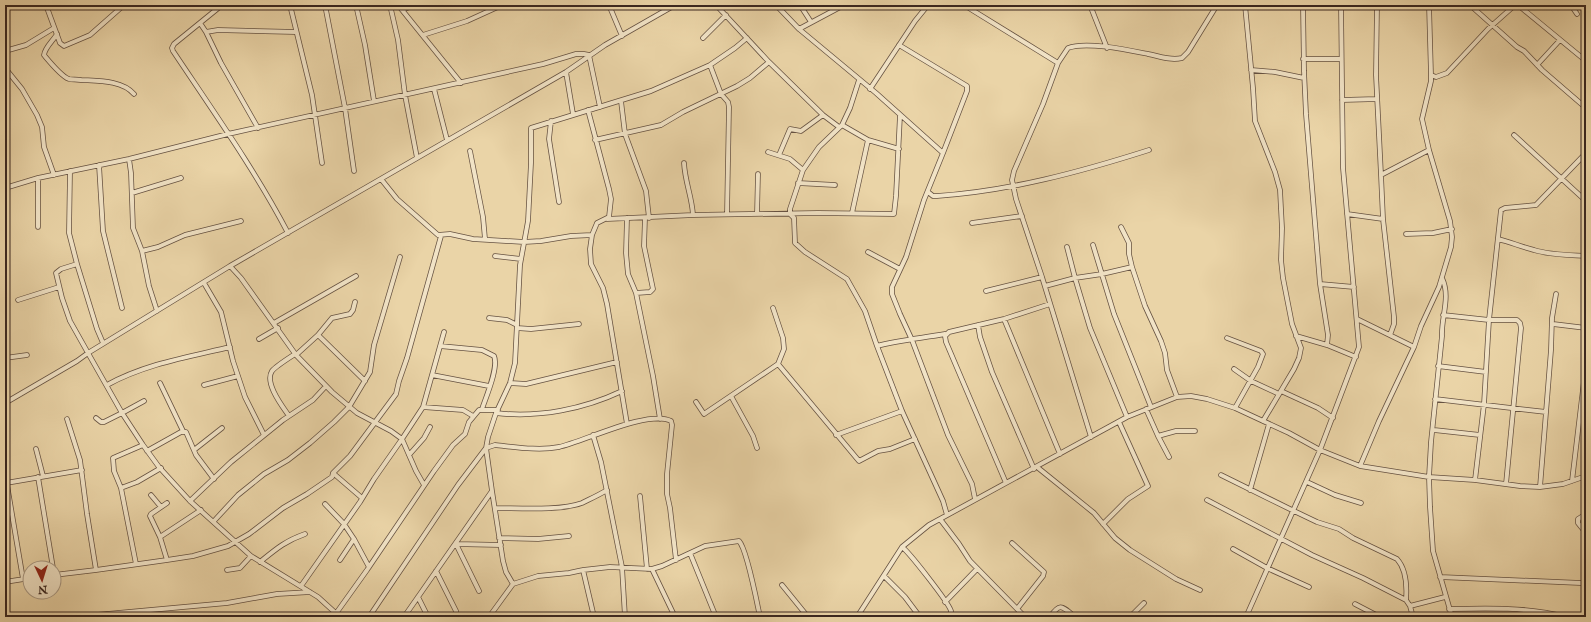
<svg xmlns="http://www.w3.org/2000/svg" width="1591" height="622" font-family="'IM FELL English',serif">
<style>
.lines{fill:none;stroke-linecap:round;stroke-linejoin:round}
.minor-casing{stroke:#665242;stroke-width:5.5}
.minor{stroke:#f1e3c6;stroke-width:4}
</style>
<rect width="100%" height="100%" fill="#ead4a7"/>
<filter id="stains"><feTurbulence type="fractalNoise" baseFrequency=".005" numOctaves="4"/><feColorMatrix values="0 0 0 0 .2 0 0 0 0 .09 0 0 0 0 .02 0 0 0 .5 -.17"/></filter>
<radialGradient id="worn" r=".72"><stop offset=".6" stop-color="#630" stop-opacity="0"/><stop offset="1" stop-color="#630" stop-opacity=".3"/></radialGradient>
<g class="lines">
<g class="minor-casing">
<path id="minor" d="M46 5 60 43 64 46 90 35 124 5
M222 5 174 44 172 48 173 51C213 111 255 170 288 233
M290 5 312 95 322 163
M325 5 345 108 354 171
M356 5 365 45 374 101
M390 5 398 40 405 95 417 158
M398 5 461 83
M609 5 622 36
M716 5 769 62 823 115 839 127
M776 5 799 29 876 93 943 153 924 200 906 257 892 287V294L900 314 912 340 948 435 972 484 975 499
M800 5 811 22
M964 5 1058 63
M1090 5 1107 48
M1245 5 1253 88 1255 121 1275 172 1280 190 1282 228 1281 260 1283 278 1292 324 1301 348 1299 358 1294 369 1263 421
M1303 5 1304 71 1306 114 1320 284 1328 335 1327 345 1356 357
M1377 5 1376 75 1381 175 1429 150
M1429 5 1431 75
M1470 5 1517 47 1524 51 1542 70 1586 108
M1518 5 1586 61
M1571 5 1577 14
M402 10 415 5
M200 23 206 32 221 63 258 128
M799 29 844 5
M206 32 218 30 296 32
M57 34C53 41 45 47 44 55 49 61 61 76 69 79 72 80 77 79 81 80 98 81 122 80 134 94
M423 35 467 21 500 6
M703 38 726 15
M899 45 967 86V91L943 153
M5 51 26 45 54 28
M1303 59H1341
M710 65 721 94 728 102 729 107 727 214
M1537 65 1560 40
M5 68 22 89 37 115 42 127 44 147 54 175
M1251 70 1275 72 1304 78
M566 72 573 114
M859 80 850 108 842 125 819 147 803 170 790 209V214L794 218 795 243 805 252 847 279 865 311 877 346C899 340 923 338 945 334
M434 89 447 140
M870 89 915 21 928 5
M1342 100 1377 99
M621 101 625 134 646 191 649 218
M588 110 609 189 611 199 609 217 597 223 592 235 590 249 591 264 603 288 607 304 627 424
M551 121 549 139 559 202
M842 125 868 140 899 149
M1514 135 1586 201
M595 140 661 125 683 112 737 86 750 78 769 62
M470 151 483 217 485 239
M768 152 790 159 803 170
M779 155 790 129 801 131 823 115
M129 159 131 173 133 228 142 251 149 286 157 311
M684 163C685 182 692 197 693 215
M99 165 103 231 122 308
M70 171 69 233 77 264 61 269 56 273 62 298 70 321 88 353 230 266 566 72 605 45 675 5
M1381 175 1383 219 1394 317V324L1390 335
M38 178V227
M381 179 397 199 438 235 450 234 473 239 524 242 541 241 571 236 592 235
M798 183 835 185
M5 188 38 178 129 159 228 134 543 64 576 54H584L589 55 600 107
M928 192 933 196H937C1010 191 1080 172 1149 150
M132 193 181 178
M852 213 868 140
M757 214 758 174
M1347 214 1383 219
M627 218 626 253 628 274 636 293 653 376 660 419
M607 219 693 215 818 213 894 214 896 196 900 115
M972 223 1022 216
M1121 227 1129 243V254L1132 267 1145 306 1161 341 1165 353 1167 370 1177 397
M1406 234 1433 233 1452 229
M1498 239C1510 242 1522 247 1534 250 1550 255 1569 255 1586 256
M1093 245 1114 314 1151 407
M142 251 158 247 185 235 241 221
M868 252 900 269
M495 256 521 259
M77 264 97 329 103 343
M230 266 241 278 296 355 332 392 357 413 391 431 402 439 416 471 424 485
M1442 278C1451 297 1441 317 1442 336L1431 442 1429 477 1430 507 1433 551 1452 617
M204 283 221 312 233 361 245 397 264 435
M1320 284 1354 287
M1045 286 1075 278 1067 247
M986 291 1042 277
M636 293 650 292 653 289 644 246 645 218
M18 300 59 287
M773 308 783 338 784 349 778 364
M1443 315 1489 320H1517L1520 323 1521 328 1506 484
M489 318 507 320 517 325
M1004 319 1060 454
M1357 319 1414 347
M274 323 356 276
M1553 324 1586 328
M978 325 980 337 992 372 1034 469
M517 328 531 329 579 324
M318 335 365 381
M1296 336 1327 345
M1227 338 1261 351 1263 354 1258 367 1235 408
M259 339 278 328
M440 346 482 350 494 356C499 367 486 397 482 409
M877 346 902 411 943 501 947 515
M296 355 318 335 332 318 350 314 353 310 355 302
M5 358 27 355
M1438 366 1486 372
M1234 369 1251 381 1279 394
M432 375 489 386
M160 383 183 431
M510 383 526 384 617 362
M107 385C145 364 188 357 230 347
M204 385 238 376
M1281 391 1318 408 1333 418
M731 396 753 436 757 448
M1435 399 1546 412
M696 402 704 414 778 364 859 461 878 451 890 449 915 439
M5 403 77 361 88 353 122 413 143 445 159 467 190 501 251 556 318 597 340 617
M423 407 463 410 473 416
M1146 409 1158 436 1176 431H1195
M496 413C539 418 584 409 622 391
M289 416C283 407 264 383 272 371 276 366 289 358 295 354
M1127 417 1090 328 1075 278 1102 274 1132 267
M96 418 101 422H104L122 413 144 401
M67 419 80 460 87 514 96 570
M1434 430 1480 435
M593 435 601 462 622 567 625 617
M836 435 902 411
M1158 436 1169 457
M1091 437 1042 277 1016 199 1012 180 1014 171 1043 104 1058 63 1068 48C1086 41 1128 50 1148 54 1159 56 1170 61 1182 58L1188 52 1217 5
M36 449 43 476
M194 450 222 428
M147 451 181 432H186L196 455 214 479
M409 455 424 438 430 427
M1360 466 1379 421 1414 347 1421 326 1439 287 1451 247 1452 237 1450 221 1429 150 1422 119 1431 81V75L1436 77 1447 73 1488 29 1515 5
M1037 467 1094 513 1115 538 1130 550 1176 579 1200 590
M5 473 23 579
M333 473 362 498
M1221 475 1294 511
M38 477 53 568
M1475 480 1484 404 1489 320 1501 210 1505 208 1536 205 1586 153
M1572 481 1584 381 1586 349
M1307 482 1335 495 1361 503
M6 483 82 470
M1006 483 946 342 945 336 949 332 1004 319 1050 304
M1540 487 1551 350 1552 318 1556 294
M121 488 114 471 113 458 143 445
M1250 490 1269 424
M151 495 161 507
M640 496 647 569
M1207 500 1312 555 1363 578 1406 600
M190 501 231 462 283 420 313 400 326 386
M325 504 344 524 354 539 369 567
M495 508C518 508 561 511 582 503 590 499 599 495 607 490
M1294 511 1317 522 1339 529 1353 538 1397 559C1406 569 1407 587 1406 600L1410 606 1413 617
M5 514 11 513
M1586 514 1578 519V523L1586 533
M940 519 959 544 970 561 1025 617
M214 521 238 495 264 474 288 460 310 443 334 422 349 407 370 372 374 345 400 257
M1103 524 1128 499 1148 486 1119 422
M160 537 150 516 151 514 167 503
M499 538 538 539 569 536
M1012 543 1044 572 1043 576 1017 609
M902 547C909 552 949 603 951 611 951 613 951 615 950 617
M1233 549 1267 568 1309 587
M690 553 716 617
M167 560 160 537 201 510
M340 560 354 539
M260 562C276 549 285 541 305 534
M136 564 121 488 137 482 161 468
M652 569 675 617
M227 570 240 568 251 556
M583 570 594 617
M436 571 456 611
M54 575 96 570 167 560 193 556 228 546 249 534 283 508 307 494 332 477 333 473 350 456 396 394 399 381 407 358 441 236
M884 576 905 597 920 617
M1440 577 1581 583
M5 582 30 578
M513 584 538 576 569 573 583 570 610 567 652 569 662 566 705 546 739 541C747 549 757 603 760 617
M782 585 808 617
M301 586 360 502 374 479 402 439 423 407 444 332
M479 591 456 544 501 545
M418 597 428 617
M945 602 977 569
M1355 604 1380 617
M1410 606 1445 597
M1449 609C1488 608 1528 607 1566 617
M337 612 367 570 434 471 453 445 465 434 469 422 479 410H498
M74 617 227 603 277 594 310 592
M369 617 458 485 486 448 495 445C515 447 539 451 559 447 583 442 649 409 671 421L672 425 667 474V494L670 508 676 560
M404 617 492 491 486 448 488 437 496 413 510 383 515 363 520 265 528 221 531 163V128L651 91 710 65 735 48 747 38
M489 617 513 584 506 572 503 561 492 491
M857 617 902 547 929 525 1127 417 1177 397 1191 396 1207 399 1235 408 1289 433 1320 450 1360 466 1429 477 1475 480 1520 486 1540 487 1563 484 1586 476
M1050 617C1060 602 1062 606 1075 617
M1130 617 1144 603
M1246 617 1320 450 1359 347 1343 168 1341 5"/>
</g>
<use href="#minor" class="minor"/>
</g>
<rect width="1591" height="622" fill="none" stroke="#ead4a7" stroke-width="20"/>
<rect x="6" y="6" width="1579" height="610" fill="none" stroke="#3a2720" stroke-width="2"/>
<rect x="10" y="10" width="1571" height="602" fill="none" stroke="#3a2720"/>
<g transform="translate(42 580) rotate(176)"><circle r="19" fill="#f1e3c6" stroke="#a89884"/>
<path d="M0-3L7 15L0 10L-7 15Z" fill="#8f2418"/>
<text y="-6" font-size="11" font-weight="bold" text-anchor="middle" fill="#3a2720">N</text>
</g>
<rect width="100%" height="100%" filter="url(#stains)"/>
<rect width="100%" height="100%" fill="url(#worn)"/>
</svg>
